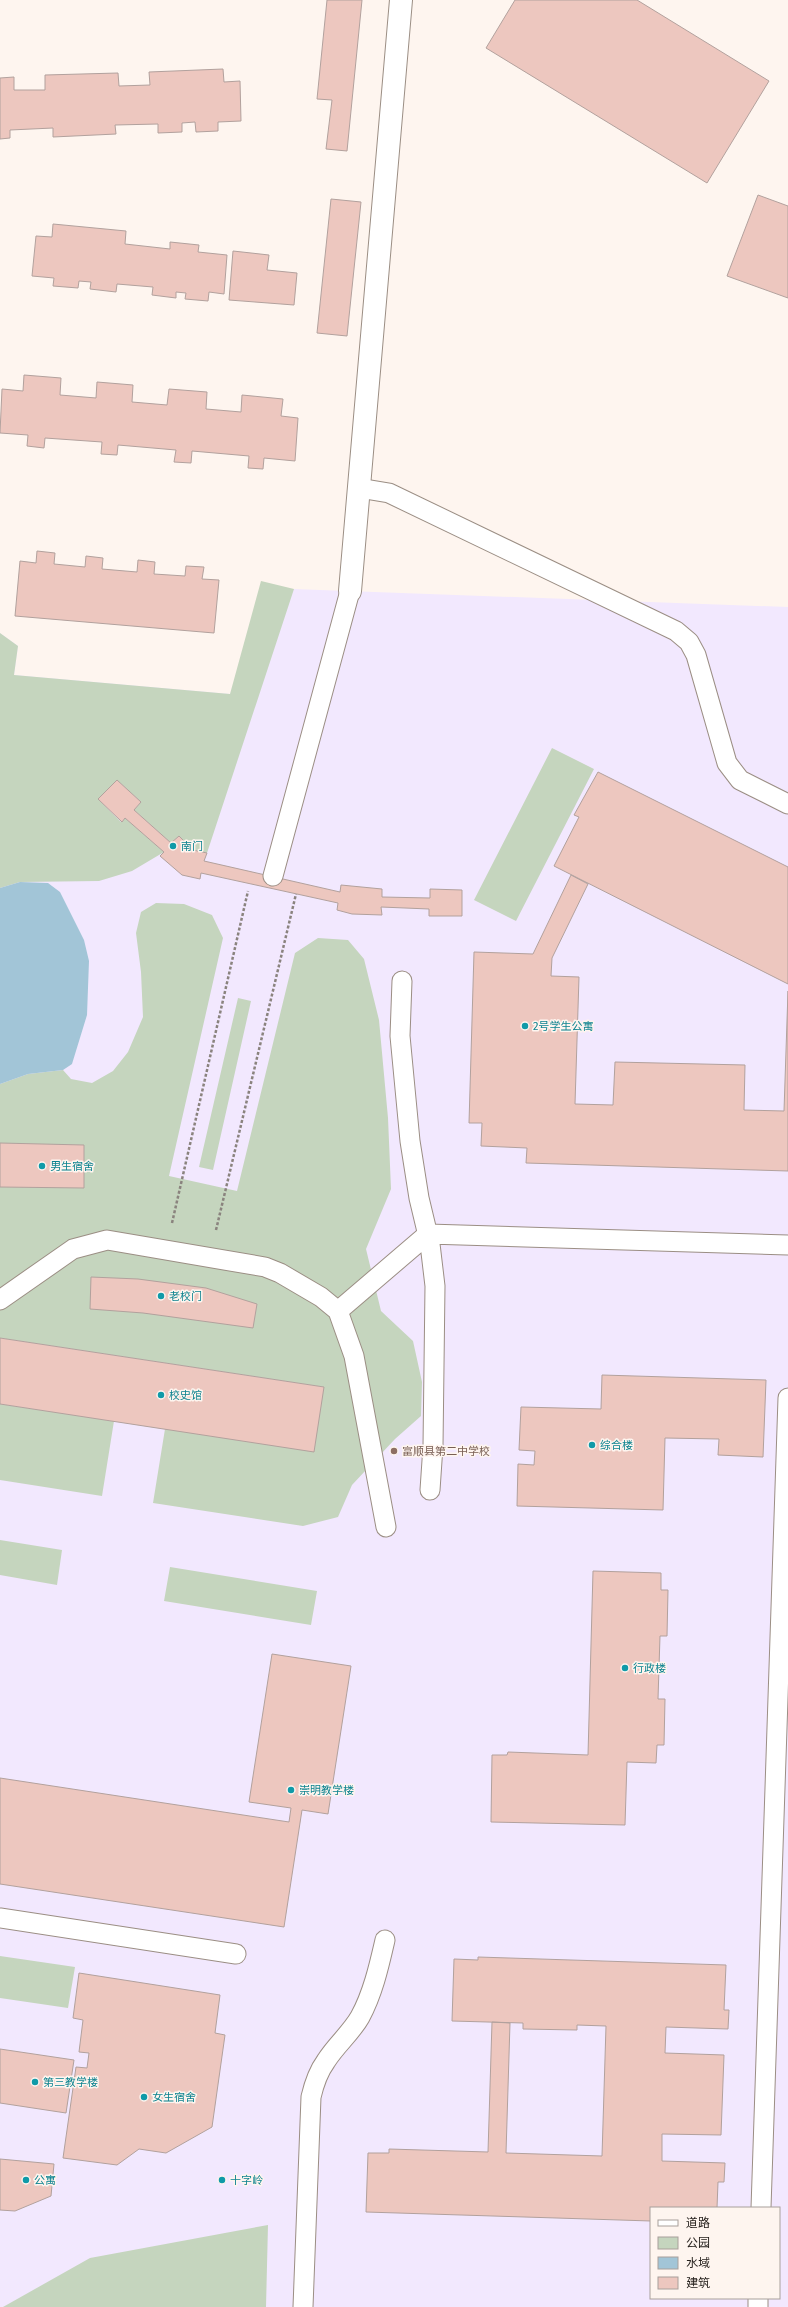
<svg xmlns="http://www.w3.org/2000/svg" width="788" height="2307" font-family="'Fira Sans','Noto Sans SC',sans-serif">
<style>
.education{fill:#f2e8fe;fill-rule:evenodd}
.green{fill:#c5d5be}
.water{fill:#a2c5d7}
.building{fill:#edc7bf;stroke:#b2a19d}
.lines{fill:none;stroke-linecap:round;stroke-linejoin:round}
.lane-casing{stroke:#9b8e84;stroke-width:21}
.street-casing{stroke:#9b8e84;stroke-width:24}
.path{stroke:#8a837e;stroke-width:2.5;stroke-dasharray:3 2;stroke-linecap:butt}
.lane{stroke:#fff;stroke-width:19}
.street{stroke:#fff;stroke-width:22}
.culture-dot{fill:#0f9aa8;stroke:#fef5ef;stroke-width:1.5}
.education-dot{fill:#8d6e63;stroke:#fef5ef;stroke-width:1.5}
.labels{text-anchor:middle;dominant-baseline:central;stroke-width:3;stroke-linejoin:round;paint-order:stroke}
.culture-label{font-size:11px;fill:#0d838f;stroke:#fef5ef;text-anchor:start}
.education-label{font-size:11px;fill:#785e54;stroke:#fef5ef;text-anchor:start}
</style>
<rect width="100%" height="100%" fill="#fef5ef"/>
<path class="education" d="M293 589 788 607V2307H0V633L18 646 14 675 230 694ZM651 2208H779V2298H651Z"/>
<path class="green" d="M261 581 294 589 207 853 193 850 179 836 171 843 134 810 141 802 117 780 98 799 121 822 125 818 164 852 132 871 99 881 20 882 0 888V633L18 646 14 675 230 694Z
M552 748 594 769 516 921 474 900Z
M156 903 184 904 212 915 223 938 169 1176 237 1191 295 953 318 938 348 940 364 959 379 1020 388 1118 391 1189 366 1249 381 1311 413 1341 422 1382 421 1416 395 1439 352 1485 338 1517 303 1526 153 1503 165 1429 323 1387 0 1338V1084L28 1074 63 1070 71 1079 92 1083 113 1071 128 1052 143 1017 141 972 136 933 141 912Z
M238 998 251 1001 213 1170 199 1167Z
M0 1404 114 1421 102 1496 0 1480Z
M0 1540 62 1550 57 1585 0 1575Z
M170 1567 317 1591 311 1625 164 1601Z
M0 1956 75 1967 68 2008 0 1998Z
M268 2225 266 2307H3L90 2258Z"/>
<path class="water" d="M20 882 48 883 60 892 84 940 89 961 87 1015 72 1064 63 1070 28 1074 0 1084V888Z"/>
<path class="building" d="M327 0H362L347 151 326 149 332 100 317 99Z
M515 0H637L769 81 707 183 486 48Z
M223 69 224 82 240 81 241 121 218 122V131L196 132 195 122 182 123V132L158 133V124L115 125 116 134 53 137V128L10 130V138L0 139V78L14 77V90H45V75L118 73 119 86 150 85 149 72Z
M758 195 788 206V298L727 276Z
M331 199 361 202 347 336 317 333Z
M53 224 126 231 125 244 170 249V242L199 245 198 252 227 255 224 294 209 292 208 301 185 299 186 293 176 292V298L152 295 153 287 117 284 116 292 90 289 91 282 79 281 78 288 53 286 54 278 32 276 36 236 52 237Z
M233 251 269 255 267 270 297 273 294 305 229 300Z
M24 375 61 378 60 395 96 398 97 382 133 385 132 402 167 405 169 389 207 392 206 409 241 412 242 395 283 399 281 416 298 418 295 461 264 458 263 469 248 468 249 456 192 451 191 463 174 462 176 450 118 445 117 455 101 454 102 442 45 438 44 448 27 446 28 435 0 433 2 389 23 391Z
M37 551 55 553 54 564 85 567 86 556 103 558 102 569 137 572 138 560 155 562 154 574 185 576 186 566 204 567 202 579 219 580 214 633 15 616 20 561 36 563Z
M598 772 788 867V984L554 866 579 817 574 815Z
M117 780 141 802 134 810 171 843 179 836 193 850 207 853 204 861 340 892 341 885 382 889V897L430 898V889L462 890V916H429V909L381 907 382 915 352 914 337 910 338 903 201 873 200 879 182 875 160 856 164 852 125 818 122 822 98 799Z
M571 875 588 884 552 958 551 976 579 977 575 1104 613 1105 615 1062 745 1065 744 1110 784 1111 788 991V1171L526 1163 527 1148 481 1146 482 1123H469L474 952 533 954Z
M0 1143 84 1145V1188L0 1187Z
M91 1277 138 1279 206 1288 257 1304 253 1328 143 1313 90 1309Z
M0 1338 324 1387 314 1452 0 1404Z
M602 1375 766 1380 763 1457 718 1455 719 1439 665 1438 663 1510 517 1506 518 1464 534 1465 535 1451 519 1450 521 1407 601 1409Z
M593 1571 661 1573V1590H668L667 1636H660L658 1699H665L664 1745H657L656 1763 627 1762 625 1825 491 1822 492 1755H507L508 1752 588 1755Z
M272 1654 351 1666 328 1814 302 1810 284 1927 0 1884V1778L289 1822 291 1808 249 1802Z
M478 1957 726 1965 724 2010H729L728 2029 666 2027 665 2053 724 2055 721 2135 662 2134V2161L725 2163 724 2182H718L717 2208H651V2221L366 2212 368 2153H389V2149L488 2152 492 2022 510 2023 506 2153 602 2156 606 2026 577 2025V2030L523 2029V2023L452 2021 454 1959 478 1960Z
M79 1973 220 1995 215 2033 225 2035 212 2127 166 2153 139 2149 117 2165 63 2158 76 2067 87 2068 89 2053 79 2052 83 2020 73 2018Z
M0 2049 74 2060 66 2113 0 2103Z
M0 2159 54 2164 51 2196 15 2211 0 2210Z"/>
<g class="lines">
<g class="lane-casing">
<path id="lane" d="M359 488 389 493 676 631 689 642 696 655 727 763 740 780 788 804
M273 876 350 591
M402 981 400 1036 410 1141 419 1198 430 1244 435 1286 433 1446 430 1490
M0 1300 73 1249 107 1240 265 1267 280 1273 321 1297 338 1311 354 1356 386 1527
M338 1311 428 1234 788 1245
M0 1918 236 1954
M761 2208 788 1398
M303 2307 311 2097C314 2084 318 2072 326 2061 336 2045 351 2033 360 2017 373 1993 379 1966 385 1940
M758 2307V2298"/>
</g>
<g class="street-casing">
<path id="street" d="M350 591 401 0"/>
</g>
<path class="path" d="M172 1223 248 891
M216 1230 296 894"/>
<use href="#lane" class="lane"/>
<use href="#street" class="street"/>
</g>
<g class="culture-dot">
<circle cx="173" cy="846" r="4"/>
<circle cx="525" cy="1026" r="4"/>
<circle cx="42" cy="1166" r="4"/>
<circle cx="161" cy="1296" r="4"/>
<circle cx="161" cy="1395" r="4"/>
<circle cx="592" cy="1445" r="4"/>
<circle cx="625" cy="1668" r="4"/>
<circle cx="291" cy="1790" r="4"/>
<circle cx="35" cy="2082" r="4"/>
<circle cx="144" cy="2097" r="4"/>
<circle cx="26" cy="2180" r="4"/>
<circle cx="222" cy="2180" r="4"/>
</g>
<circle class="education-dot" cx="394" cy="1451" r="4"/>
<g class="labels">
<g class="culture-label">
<text x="181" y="846">南门</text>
<text x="533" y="1026">2号学生公寓</text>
<text x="50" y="1166">男生宿舍</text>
<text x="169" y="1296">老校门</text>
<text x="169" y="1395">校史馆</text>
<text x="600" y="1445">综合楼</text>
<text x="633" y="1668">行政楼</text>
<text x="299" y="1790">崇明教学楼</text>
<text x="43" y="2082">第三教学楼</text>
<text x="152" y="2097">女生宿舍</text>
<text x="34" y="2180">公寓</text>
<text x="230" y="2180">十字岭</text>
</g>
<g class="education-label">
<text x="402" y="1451">富顺县第二中学校</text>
</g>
</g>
<rect x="650" y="2207" width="130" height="92" fill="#fef5ef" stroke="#a8a09b"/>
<rect x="658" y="2220" width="20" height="6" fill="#ffffff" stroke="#a8a09b"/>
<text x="686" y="2227" font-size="12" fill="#26211d">道路</text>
<rect x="658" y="2237" width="20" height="12" fill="#c5d5be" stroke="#a8a09b"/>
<text x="686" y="2247" font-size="12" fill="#26211d">公园</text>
<rect x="658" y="2257" width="20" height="12" fill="#a2c5d7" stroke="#a8a09b"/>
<text x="686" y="2267" font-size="12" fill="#26211d">水域</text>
<rect x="658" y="2277" width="20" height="12" fill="#edc7bf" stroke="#a8a09b"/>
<text x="686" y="2287" font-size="12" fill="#26211d">建筑</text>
</svg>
